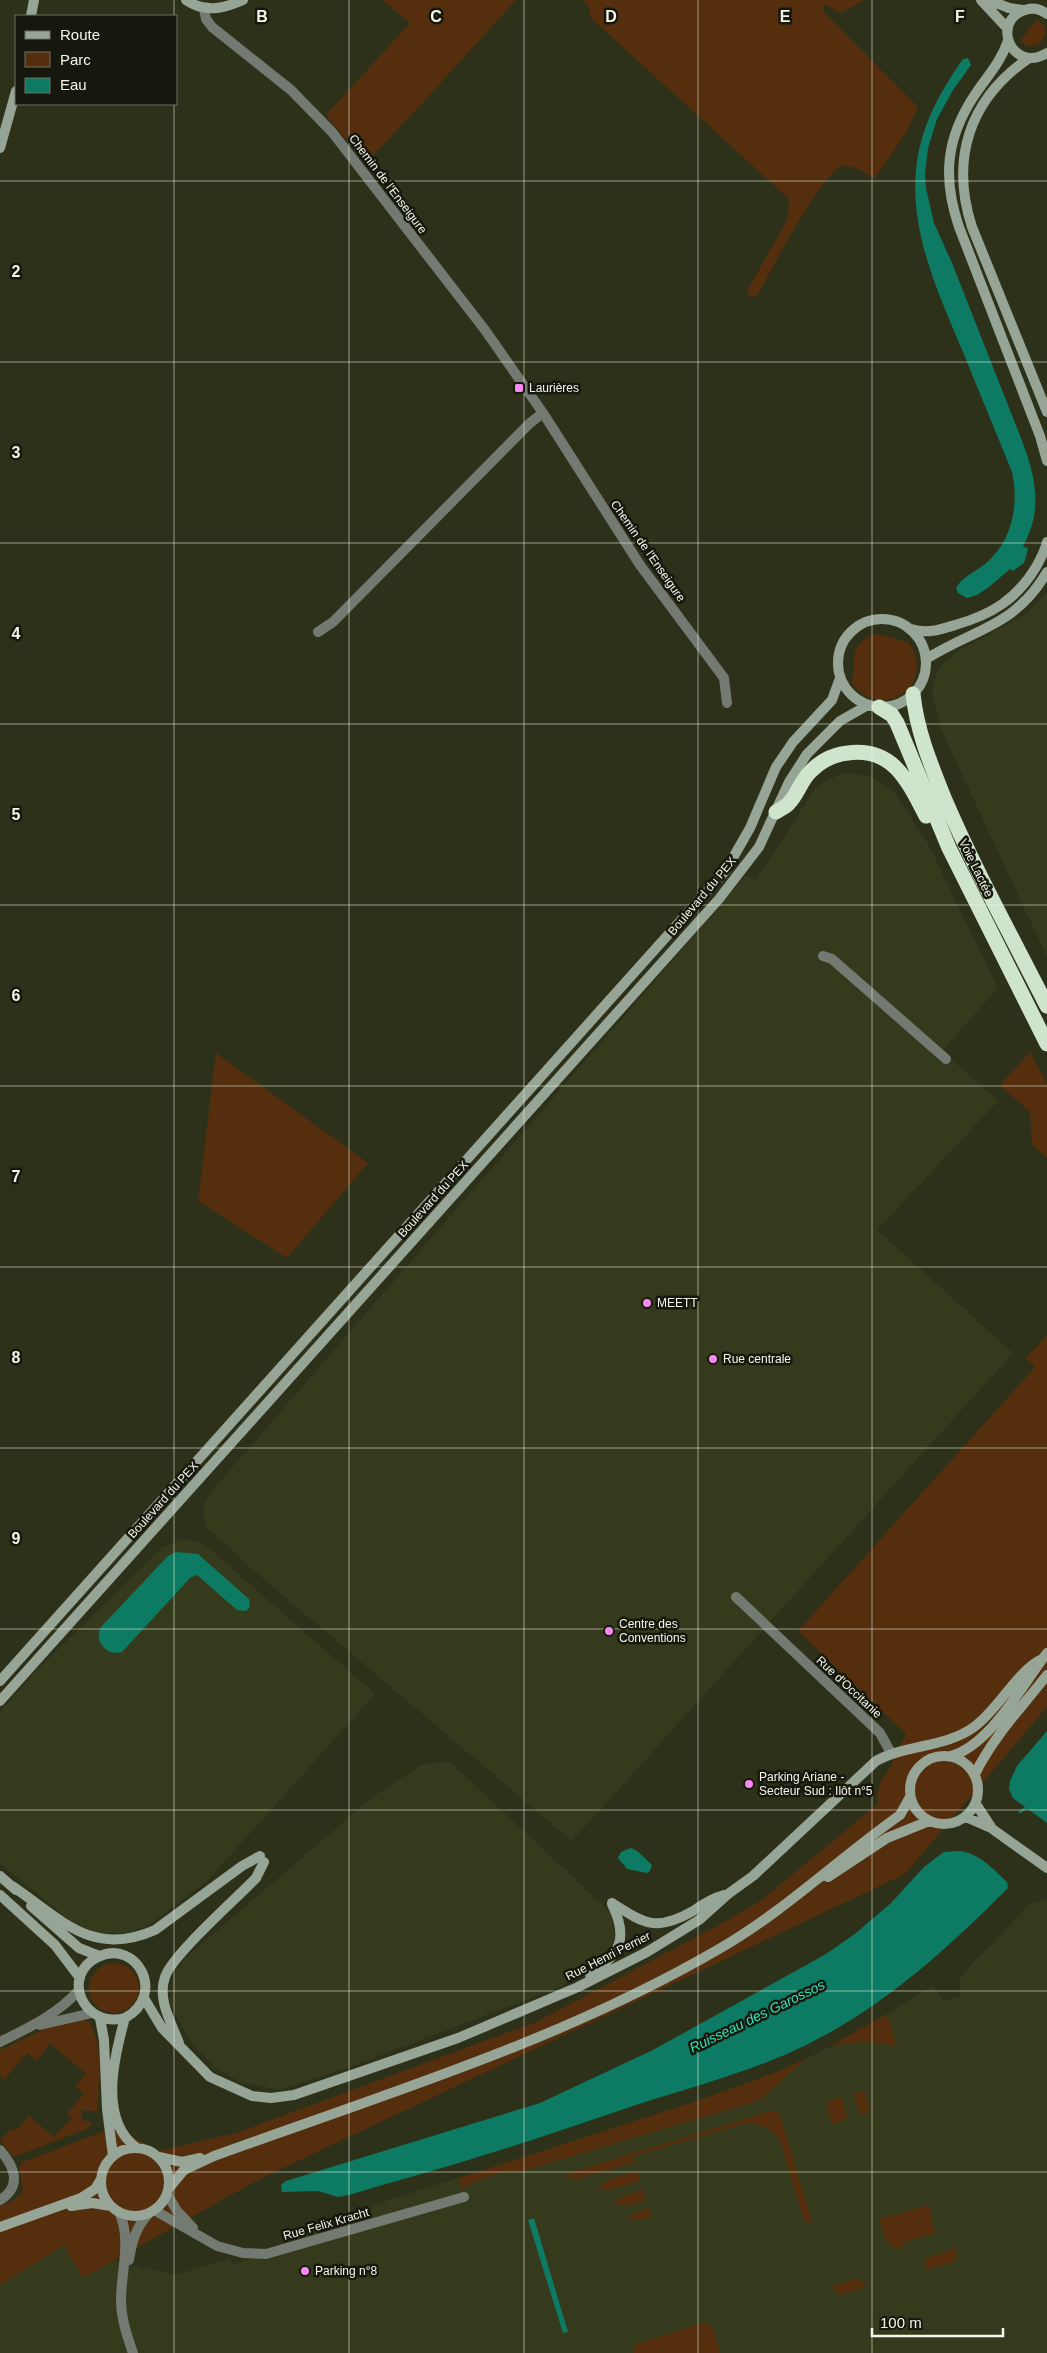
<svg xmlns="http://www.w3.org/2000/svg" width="1047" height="2353" font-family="Helvetica,sans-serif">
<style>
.built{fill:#363a1c}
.green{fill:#542e0d}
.water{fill:#0d7b63}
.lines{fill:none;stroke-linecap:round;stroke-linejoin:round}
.stream{stroke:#0d7b63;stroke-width:2.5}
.street{stroke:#727a71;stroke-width:10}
.secondary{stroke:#97a596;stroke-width:10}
.highway{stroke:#cfe4cd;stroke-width:15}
.grid{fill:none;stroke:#f3f6e8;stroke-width:1;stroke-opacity:0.55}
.poi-dot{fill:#f689ed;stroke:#16180e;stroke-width:2}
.labels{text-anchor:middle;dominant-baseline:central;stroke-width:5;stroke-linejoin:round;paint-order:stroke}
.street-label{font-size:12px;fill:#f3f6e8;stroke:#16180e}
.poi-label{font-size:12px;fill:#f3f6e8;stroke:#16180e;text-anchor:start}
.water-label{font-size:14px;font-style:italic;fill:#2de5bc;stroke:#16180e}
.grid-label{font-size:16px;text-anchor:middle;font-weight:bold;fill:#f3f6e8;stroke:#16180e;stroke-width:5;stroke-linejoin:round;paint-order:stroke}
</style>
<rect width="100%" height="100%" fill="#2e311a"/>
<path class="built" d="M1047 592V957L941 729 932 691 939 667 960 650 1027 613Z
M842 773 871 776 894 792 928 844 998 988 942 1051 998 1101 877 1230 1013 1353 572 1841 253 1570 207 1527 203 1516 205 1503 209 1494 746 876 756 880 816 787Z
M184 1539 203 1543 375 1694 208 1880 148 1926 126 1933H99L84 1928 68 1919 0 1863V1712L36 1671 162 1547Z
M449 1761 610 1912 616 1942 603 1960 565 1985 355 2065 280 2090 240 2082 214 2067 192 2043 170 2004 174 1975 184 1959 374 1796 421 1765Z
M1047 1899V2353H0V2285L64 2245 83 2277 113 2261 175 2275 228 2259 234 2265 358 2210 697 2101 777 2072 845 2040 932 1986 944 2001 960 1996 959 1980 970 1966 1030 1904Z"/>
<path class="green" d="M382 0H516L417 109 365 163 326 115 410 23Z
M583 0H865L840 13 826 5 822 7 824 12 918 107 907 131 875 178C866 174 854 165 843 166 824 168 769 275 757 296L750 297 747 291 788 218 789 199 590 17 589 6Z
M1037 19 1045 27V36L1038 45 1027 46 1020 41Z
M875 634C888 635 896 640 908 642 939 681 883 726 852 683 857 660 846 645 875 634Z
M1030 1052 1047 1084V1158L1032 1145 1030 1112 1000 1085Z
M216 1053 368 1163 287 1258 198 1201Z
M1047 1335V1707L905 1874 258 2180 83 2278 64 2245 0 2285V2206L11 2202 23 2192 19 2166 23 2162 123 2124 131 2136 159 2151 236 2133 536 2022 715 1927 759 1902 879 1803 877 1794 881 1781 889 1770 906 1734 798 1631 1035 1367 1026 1358Z
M89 1988a25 25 0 1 1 50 0a25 25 0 1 1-50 0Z
M887 2014 897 2047C874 2040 854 2042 830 2046Z
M84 2019 89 2021C104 2049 99 2080 97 2111L82 2110V2120L92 2123 89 2128 14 2157 0 2141 10 2130 17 2129 29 2116 54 2137 72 2118 67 2113 84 2094 75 2086 86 2074 50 2043 37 2061 27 2053 4 2080 0 2076V2050L51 2026Z
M805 2059 762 2098 754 2102 523 2171C502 2171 480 2178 462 2189L459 2178 697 2101 777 2072Z
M862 2091 865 2093 870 2112 860 2115 854 2093Z
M841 2096 848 2119 832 2124 826 2103Z
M774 2110 780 2115 813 2226 803 2218 780 2140C770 2128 762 2123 746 2123L634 2156 635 2162 578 2179 563 2176 575 2171Z
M637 2171 640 2181C628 2184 608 2193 597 2188L612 2178Z
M643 2189 646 2200 631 2205 612 2204 622 2197Z
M929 2205 935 2233 902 2243 903 2248C886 2252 883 2231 879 2219Z
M649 2208 652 2217 639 2220H627L637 2211Z
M957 2248 956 2261 925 2270 926 2258Z
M859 2278 866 2287 840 2295 832 2286Z
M702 2323 709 2324 713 2329 720 2353H634L633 2348 636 2344Z"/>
<path class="water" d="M968 58 971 65 953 90 937 119 928 148 925 174 926 188 934 223 952 263 1021 438C1035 475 1044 509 1023 546L1028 549 1024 563 1013 571 1010 569 989 587 977 595 967 598 958 593 956 588C962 577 975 572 985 564 1013 541 1019 504 1012 472 996 432 979 392 963 352 939 295 910 233 916 170 920 128 939 93 963 59Z
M176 1552 198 1554 249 1599 250 1607 246 1611 237 1610 197 1575 191 1577 122 1652C107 1657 93 1641 101 1627L168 1556Z
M1047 1731V1823L1013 1798 1009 1789 1010 1781 1017 1766Z
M631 1848 637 1851 652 1865 650 1871 647 1873 627 1869 618 1858 621 1852Z
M958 1851C978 1852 993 1869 1007 1882L1008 1888C948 1948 886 2005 810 2043 755 2071 695 2086 636 2105 590 2120 544 2137 497 2151 448 2167 398 2180 349 2195L338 2197 318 2191 282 2192 281 2185 286 2181 540 2103 653 2050 826 1954 856 1933 891 1903 924 1867 937 1857 944 1852Z
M534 2218 568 2332 563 2333 528 2220Z"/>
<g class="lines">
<path class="stream" d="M1020 1812 1027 1807"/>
<path class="street" d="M204 9 206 19 212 27 291 90 332 132 485 330 543 413 640 565 724 678 727 703
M318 632 333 622 530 423 543 413
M823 956 832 959 946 1059
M736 1597 880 1733 891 1753
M40 2025 92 2013
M0 2042C28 2028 58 2014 79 1990
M0 2150C15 2167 22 2186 0 2200
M167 2194 177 2211 193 2228
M154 2210 217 2246 243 2253 266 2254 464 2197
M119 2212C132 2239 121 2272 121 2300 121 2318 127 2336 133 2353
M129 2260C132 2241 136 2227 149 2213"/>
<path class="secondary" d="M186 0C205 13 223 9 243 0
M981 0 1008 29
M989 0 1009 8 1023 10
M1047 14C1040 9 1033 7 1025 10 990 21 1012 74 1047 53
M31 16 34 0
M1008 41C1000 63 989 74 976 93 946 137 942 177 959 227L1040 436 1047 461
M1029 58C969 99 950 159 972 227L1047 412
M0 148 16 91
M838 663a44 44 0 1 1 88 0a44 44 0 1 1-88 0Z
M911 629C927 634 939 630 955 625 991 615 1017 599 1036 567 1041 558 1045 551 1047 542
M926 659C975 628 1015 627 1047 572
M0 1681 726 870 750 828 776 767 793 742 832 700 840 678
M0 1701 719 899 759 847 789 782 807 754 840 721 868 705
M910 1790a34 34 0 1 1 68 0a34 34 0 1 1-68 0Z
M950 1756C989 1747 1023 1684 1047 1653
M975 1774C993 1737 1022 1707 1047 1675
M976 1804 991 1827
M966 1817 991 1828 1047 1868
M0 1876 16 1890
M828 1877 887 1838 929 1821
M12 1886C61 1919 92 1958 155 1930L242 1866 260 1856
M0 1895 55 1945 80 1978
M612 1903C645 1924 656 1932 693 1911 703 1904 712 1898 724 1895
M31 1906 79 1948 99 1956
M590 1975C620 1954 629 1939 612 1904
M144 1998 162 2028 210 2077 252 2096 271 2098 294 2095 458 2038 578 1987 647 1952 699 1920 728 1894 753 1876 876 1761C907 1744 945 1748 974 1727 998 1710 1018 1670 1042 1659
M100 2018 104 2040 107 2109 113 2156
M125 2018C83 2029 60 1975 98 1957 137 1938 167 1995 125 2018 114 2057 98 2120 137 2148
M179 2043C171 2022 157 1999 165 1977 172 1955 237 1898 256 1878L264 1862
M101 2182a34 34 0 1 1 68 0a34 34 0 1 1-68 0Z
M159 2157 182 2162 200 2158
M169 2188 184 2170 214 2156C385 2094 561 2041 719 1949 785 1911 839 1858 900 1815L910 1797
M71 2206 92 2203 111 2206
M0 2227 81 2198 95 2189 101 2179"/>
<path class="highway" d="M913 694C917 732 931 765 945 800 975 870 1012 937 1047 1006
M879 707 892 715 897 723 949 848 1047 1044
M776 812C780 809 786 807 789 803 798 794 801 780 811 771 832 749 872 745 895 767 909 781 917 799 926 816"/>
</g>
<path class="grid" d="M174 0V16M349 0V2353M524 0V2353M698 0V2353M872 0V2353M174 104V2353M0 181H1047M0 362H1047M0 543H1047M0 724H1047M0 905H1047M0 1086H1047M0 1267H1047M0 1448H1047M0 1629H1047M0 1810H1047M0 1991H1047M0 2172H1047"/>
<g class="poi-dot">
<rect x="514" y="383" width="10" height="10" rx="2.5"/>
<circle cx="647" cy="1303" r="5"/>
<circle cx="713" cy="1359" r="5"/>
<circle cx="609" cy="1631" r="5"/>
<circle cx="749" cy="1784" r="5"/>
<circle cx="305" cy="2271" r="5"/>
</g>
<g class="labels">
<g class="street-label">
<text transform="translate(388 184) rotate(53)">Chemin de l'Enseigure</text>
<text transform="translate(648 551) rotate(55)">Chemin de l'Enseigure</text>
<text transform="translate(976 868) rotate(64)">Voie Lactée</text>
<text transform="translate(702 896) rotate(-50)">Boulevard du PEX</text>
<text transform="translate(433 1199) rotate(-48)">Boulevard du PEX</text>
<text transform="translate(163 1500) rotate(-48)">Boulevard du PEX</text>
<text transform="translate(849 1687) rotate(43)">Rue d'Occitanie</text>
<text transform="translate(608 1956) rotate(-27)">Rue Henri Perrier</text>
<text transform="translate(326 2224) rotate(-16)">Rue Felix Kracht</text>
</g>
<g class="poi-label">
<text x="529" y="388">Laurières</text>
<text x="657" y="1303">MEETT</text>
<text x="723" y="1359">Rue centrale</text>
<text x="619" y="1624">Centre des<tspan x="619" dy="14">Conventions</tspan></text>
<text x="759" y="1777">Parking Ariane -<tspan x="759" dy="14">Secteur Sud : Ilôt n°5</tspan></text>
<text x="315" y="2271">Parking n°8</text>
</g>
<g class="water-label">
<text transform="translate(757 2016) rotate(-26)">Ruisseau des Garossos</text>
</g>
</g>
<g class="grid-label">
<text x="262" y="22">B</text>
<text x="436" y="22">C</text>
<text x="611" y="22">D</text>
<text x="785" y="22">E</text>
<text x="960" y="22">F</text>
<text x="16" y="277">2</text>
<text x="16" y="458">3</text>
<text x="16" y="639">4</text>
<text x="16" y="820">5</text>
<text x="16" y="1001">6</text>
<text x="16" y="1182">7</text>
<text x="16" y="1363">8</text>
<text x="16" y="1544">9</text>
</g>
<rect x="15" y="15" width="162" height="90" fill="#16180e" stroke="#6e7165"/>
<rect x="25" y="31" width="25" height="8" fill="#97a596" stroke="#6e7165"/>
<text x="60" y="40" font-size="15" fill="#f3f6e8">Route</text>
<rect x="25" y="52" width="25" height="15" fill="#542e0d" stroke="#6e7165"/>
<text x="60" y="65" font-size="15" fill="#f3f6e8">Parc</text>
<rect x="25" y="78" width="25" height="15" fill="#0d7b63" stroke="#6e7165"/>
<text x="60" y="90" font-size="15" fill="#f3f6e8">Eau</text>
<path d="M872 2328v8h131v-8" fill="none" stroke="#f3f6e8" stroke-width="2.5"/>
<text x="880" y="2328" font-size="15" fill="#f3f6e8" stroke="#16180e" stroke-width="4" paint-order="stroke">100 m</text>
</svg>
